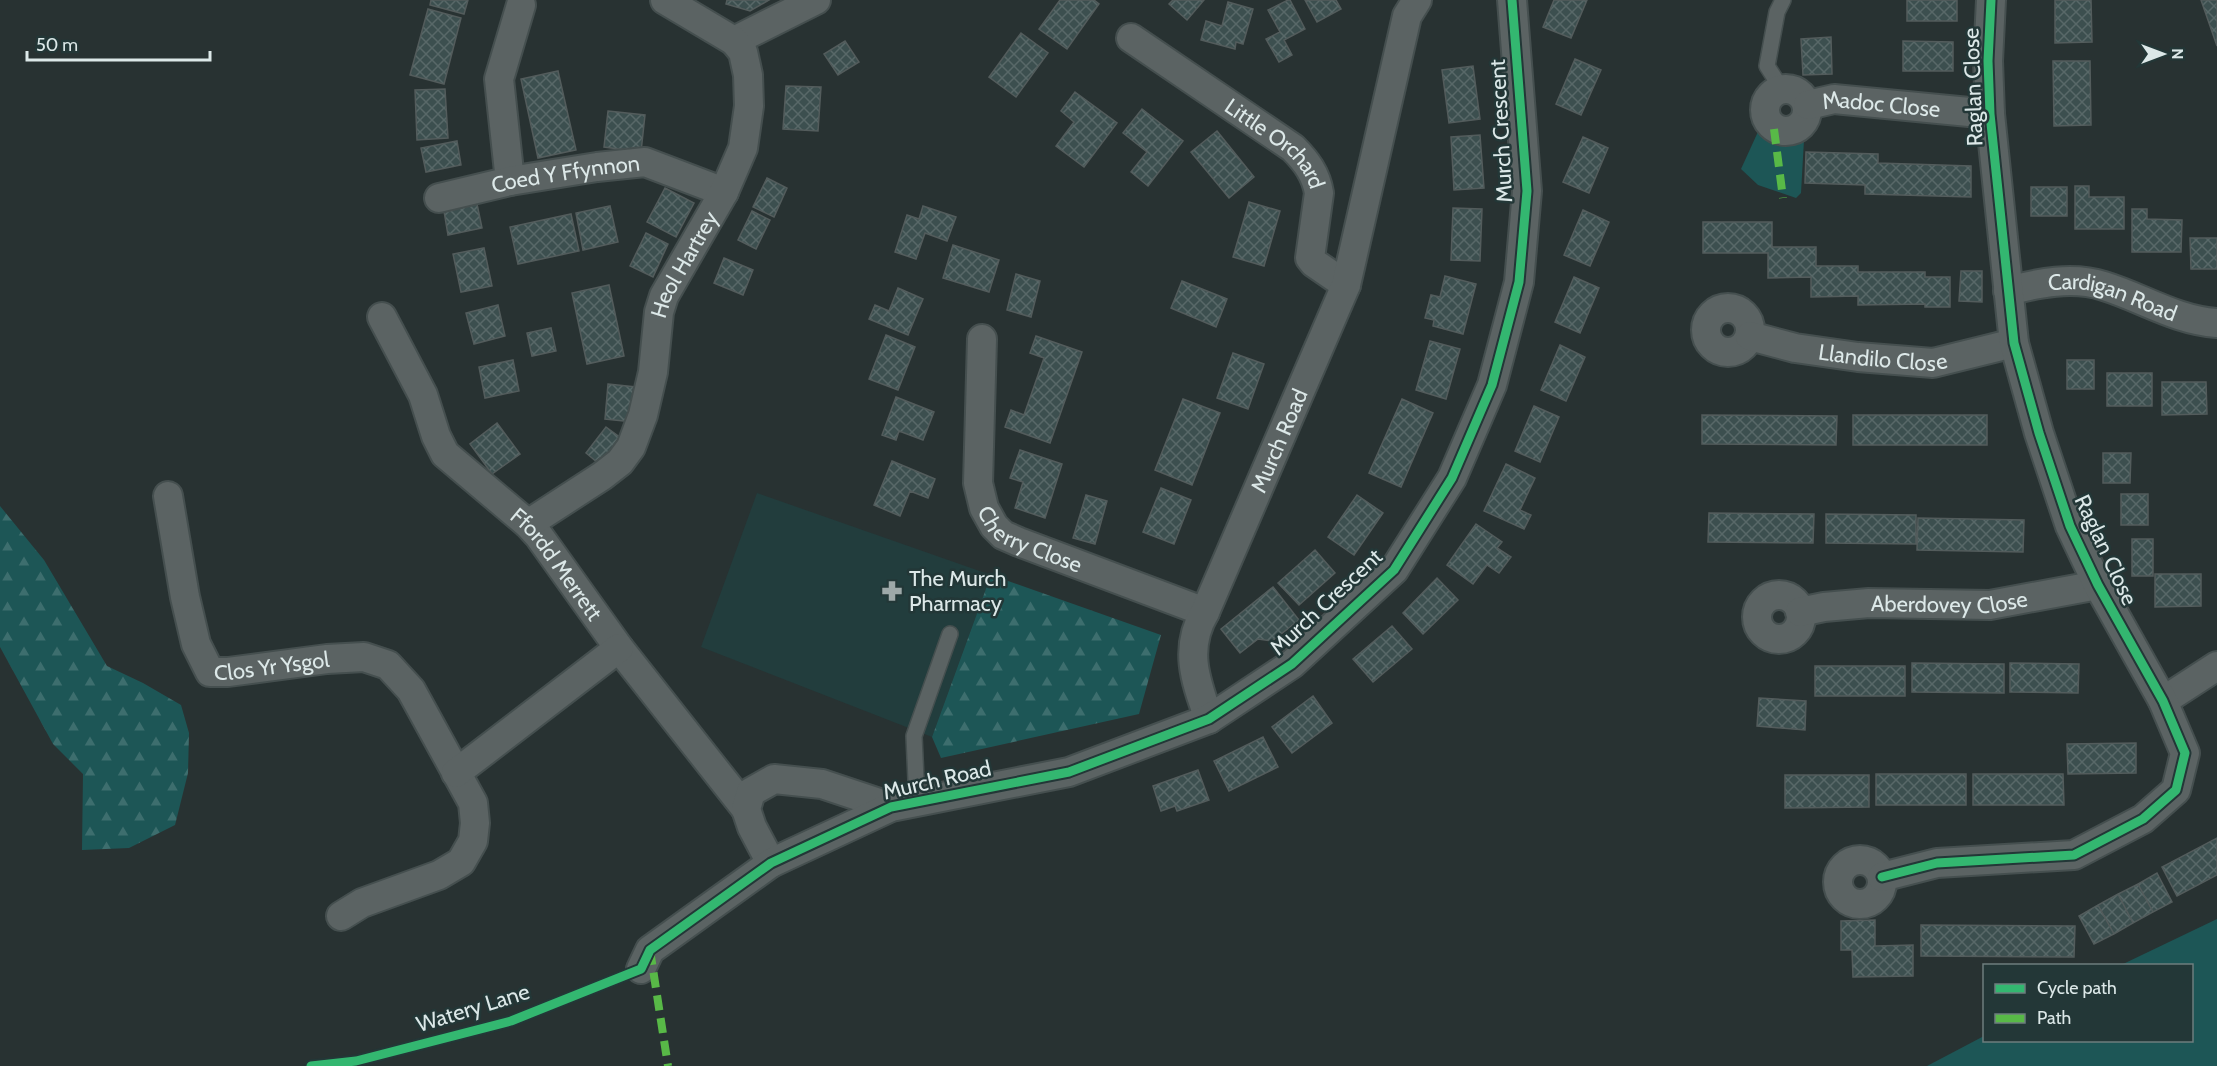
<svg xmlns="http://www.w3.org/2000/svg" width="2217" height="1066" font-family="Cabin,sans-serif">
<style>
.built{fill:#223d3d}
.green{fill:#1d5656}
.forest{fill:url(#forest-firs)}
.building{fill:url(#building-cross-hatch);stroke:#535c5c;stroke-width:1.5}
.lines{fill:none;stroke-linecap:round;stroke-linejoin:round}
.lane-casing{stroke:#454f4f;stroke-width:18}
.street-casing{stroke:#454f4f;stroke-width:32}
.lane{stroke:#5b6363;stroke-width:15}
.street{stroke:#5b6363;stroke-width:28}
.quiet{stroke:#58b947;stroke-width:8;stroke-dasharray:15 8;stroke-linecap:butt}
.cycleway-casing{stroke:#233737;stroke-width:13}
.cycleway{stroke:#33b770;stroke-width:9}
.labels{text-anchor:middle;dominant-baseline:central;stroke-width:5;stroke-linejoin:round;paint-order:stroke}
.street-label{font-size:22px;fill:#dce8e8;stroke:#233737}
.poi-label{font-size:22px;fill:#dce8e8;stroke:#233737;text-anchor:start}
</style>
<defs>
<pattern id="forest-firs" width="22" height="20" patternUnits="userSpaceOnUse" patternTransform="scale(1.5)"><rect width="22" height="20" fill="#1d5656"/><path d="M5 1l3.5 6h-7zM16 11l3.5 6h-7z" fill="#3d6e6e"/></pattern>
<pattern id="building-cross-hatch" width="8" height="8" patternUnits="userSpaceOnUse" patternTransform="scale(1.5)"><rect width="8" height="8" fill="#3c4f4f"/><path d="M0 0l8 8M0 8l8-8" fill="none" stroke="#586868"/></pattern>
</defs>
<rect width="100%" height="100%" fill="#283232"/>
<path class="built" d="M757 493 991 575 932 737 701 647Z"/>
<path class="green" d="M1762 123 1766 136C1778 143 1792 148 1804 140L1801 193 1796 198 1758 185 1741 169Z
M2217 919V1066H1927L1984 1036V1040H2192V966L2121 965Z"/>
<path class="forest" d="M0 506 44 560 107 666 143 683 181 705 189 733 188 773 175 825 129 848 82 850 83 774 53 744 0 647Z
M991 575 1161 635 1139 714 941 758 932 737Z"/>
<path class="building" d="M431 0H468L464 14 430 5Z
M727 0H769L750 11 726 4Z
M1060 0H1094L1099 4 1067 49 1039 29Z
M1173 0H1204L1187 20 1169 4Z
M1288 0H1290L1305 29 1284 40 1292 55 1279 62 1266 39 1280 32 1268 10Z
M1305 0H1336L1341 9 1317 22Z
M1554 0H1587L1571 38 1543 27Z
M1907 0H1957V21H1907Z
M2055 0H2091L2092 42 2055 43Z
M2201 0H2217V46Z
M1228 2 1253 9 1243 44 1236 42 1235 49 1201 40 1206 21 1222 26Z
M428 9 461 18 444 84 410 75Z
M1021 33 1048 53 1016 97 989 77Z
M1831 37 1832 74 1803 75 1801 39Z
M845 41 859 62 838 75 824 54Z
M1903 41 1953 42V71H1903Z
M1575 59 1601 70 1581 115 1556 104Z
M2053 61H2090L2091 125 2054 126Z
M1473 66 1480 119 1449 123 1442 70Z
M558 71 576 150 538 158 521 79Z
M786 86 821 87 818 131 783 129Z
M445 89 448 138 417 140 415 90Z
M1075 92 1117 123 1084 167 1056 146 1074 122 1061 111Z
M1142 109 1183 141 1148 186 1131 172 1147 152 1123 133Z
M608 111 645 115 641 152 604 147Z
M1217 131 1254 177 1229 198 1191 152Z
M1480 135 1484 188 1454 190 1451 137Z
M1583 137 1608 148 1589 193 1563 182Z
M457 141 461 165 426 172 421 148Z
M1806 152 1878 154V163L1971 166V197L1865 194V185L1805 183Z
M767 178 787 188 774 217 753 207Z
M2075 186H2089V197H2124V229H2075Z
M2031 187H2067V216H2031Z
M665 188 694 203 676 237 647 222Z
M1249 202 1280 211 1264 266 1233 257Z
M477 204 482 228 448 235 444 211Z
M610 206 618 242 583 250 576 213Z
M923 206 956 217 947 241 925 233 916 259 895 252 907 215 919 219Z
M1453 208 1482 209 1480 261 1451 260Z
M2132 209H2147V219L2182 220 2181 252H2132Z
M1583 210 1609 222 1590 266 1564 255Z
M752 211 770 220 756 249 738 240Z
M571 214 579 251 518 264 510 227Z
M1703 222H1772V247H1816V266H1858V272H1925V277H1950V307H1925V304L1858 305V296L1811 297V277L1768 278V253H1703Z
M646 233 668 244 653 277 630 266Z
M2190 238H2217V269H2191Z
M953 245 999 260 989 292 943 278Z
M484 248 492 286 461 292 453 254Z
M724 258 753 270 743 295 714 283Z
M1961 271H1982V302L1959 301Z
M1016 274 1040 281 1031 317 1007 310Z
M1445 276 1476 284 1463 334 1433 326 1434 320 1425 318 1431 295 1440 297Z
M1574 277 1599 288 1580 333 1555 322Z
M1182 281 1227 299 1216 327 1171 308Z
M609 285 624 356 587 364 572 293Z
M898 288 923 299 908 335 869 319 875 305 889 311Z
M498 305 505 336 474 344 466 313Z
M551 328 556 351 532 356 527 333Z
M886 335 915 347 898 390 869 379Z
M1036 336 1082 352 1050 443 1005 427 1011 410 1024 415 1044 358 1030 353Z
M1430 341 1460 349 1446 399 1416 390Z
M1560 345 1585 357 1566 401 1541 390Z
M1233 353 1264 364 1248 409 1217 398Z
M513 360 519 391 485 398 479 367Z
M2067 360H2094V389H2067Z
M2107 373H2152V406H2107Z
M2162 382H2206L2207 414 2162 415Z
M608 384 636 387 633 422 605 419Z
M896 397 934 412 923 440 899 431 896 440 882 435Z
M1183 399 1220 413 1192 485 1155 470Z
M1402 399 1433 413 1401 487 1369 473Z
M1534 406 1559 417 1540 462 1515 451Z
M1702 415 1837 416 1836 445 1702 444Z
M1853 415H1987V445H1853Z
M497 423 520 454 492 474 470 444Z
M606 427 625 441 604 468 586 453Z
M1020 450 1062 464 1045 518 1015 508 1023 482 1010 478Z
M2103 453H2131L2130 483H2103Z
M892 461 935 479 928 498 910 491 900 516 874 505Z
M1506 464 1535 478 1520 510 1531 515 1524 529 1484 511Z
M1161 488 1191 500 1174 544 1143 532Z
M2121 494H2148V525H2121Z
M1086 495 1107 501 1095 544 1073 538Z
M1357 495 1383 513 1354 555 1328 537Z
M1709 513 1814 514 1813 543 1708 542Z
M1826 514 1916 515V544L1826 543Z
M1918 518 2024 520 2023 552 1917 550Z
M1476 524 1502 542 1497 548 1511 557 1499 573 1487 565 1473 584 1447 565Z
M2132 539H2153V576H2132Z
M1315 550 1335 573 1299 605 1278 583Z
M2155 574H2201V606L2155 607Z
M1437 578 1458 600 1423 634 1403 613Z
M1273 587 1299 620 1272 641 1258 639 1240 653 1221 629Z
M1392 626 1412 649 1373 682 1353 659Z
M1912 663 2004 664V693L1912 692Z
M2010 663 2079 664 2078 693 2010 692Z
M1815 666H1905V696H1815Z
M1313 696 1332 723 1292 753 1272 727Z
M1759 698 1806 701 1805 730 1757 726Z
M1263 737 1278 767 1229 791 1214 761Z
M2136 743V773L2068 774 2067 744Z
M1198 770 1209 800 1177 811 1175 806 1161 811 1153 786Z
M1876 774H1966V805H1876Z
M1973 774H2063L2064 805H1973Z
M1785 775H1869V807L1785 808Z
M2217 838V875L2177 896 2162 867Z
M2157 873 2172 902 2153 912 2138 884Z
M2138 884 2153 912 2133 923 2118 894Z
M2118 894 2133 923 2114 934 2098 905Z
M2098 905 2114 934 2094 944 2079 916Z
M1875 920V946L1913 945V976L1853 977 1852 950H1841V921Z
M1921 925 2075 926 2074 957 1921 956Z"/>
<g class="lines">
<g class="lane-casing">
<path id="lane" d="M1781 88 1767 66 1777 12 1783 0
M917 802 914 736 950 634"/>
</g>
<g class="street-casing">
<g id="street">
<path id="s1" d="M1131 38 1293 148C1306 161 1316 174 1319 193L1310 258 1314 263 1346 285"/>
<path d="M734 41 816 0"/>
<circle cx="1786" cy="110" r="21"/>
<path id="s2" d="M1808 105 1834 99 1990 114"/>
<path d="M510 181 499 79 521 5"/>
<path id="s3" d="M439 198 510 181 597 167 645 162 724 192"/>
<path id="s4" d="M2008 291C2038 283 2073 276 2104 286 2143 298 2175 320 2217 323"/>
<circle cx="1728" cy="330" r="22"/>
<path id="s5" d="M382 317 423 395 436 436 445 454 528 524 539 536 619 648 746 809"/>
<path id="s6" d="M1750 336 1795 348 1858 357 1933 363 2014 343"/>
<path id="s7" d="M982 339 978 483 984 508 994 526 1003 535 1019 542 1205 612"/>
<path id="s8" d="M168 496 185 597 196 644 210 672H228L327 659 364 657 388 665 411 690 473 803 475 823 473 841 461 862 439 875 362 903 341 916"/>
<path id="s9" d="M528 524 602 476 620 462 631 447 643 415 653 372 659 312 664 296 724 192 743 148 749 106 748 75 743 52 734 41 665 0"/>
<circle cx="1779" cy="617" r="22"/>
<path id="s10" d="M1800 612 1824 607 1869 603 1990 605 2098 585"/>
<path d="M2163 701 2217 666"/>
<path id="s11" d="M1209 719C1196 682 1183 649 1205 612L1346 285 1407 16 1417 0"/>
<path d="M456 773 619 648"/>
<circle cx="1860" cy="882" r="22"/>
<path d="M771 863 752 827 746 809 751 792 774 779 822 784 891 807"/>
<path d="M1882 877 1937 863 2074 855 2143 819 2176 790 2185 753 2163 701 2098 585 2070 526 2039 433 2014 343 1990 114 1988 61 1991 0"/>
<path d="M641 969 650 950 771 863 891 807 1069 772 1209 719 1292 664 1394 570 1452 478 1492 385 1519 282 1527 191 1512 0"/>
</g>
</g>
<use href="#lane" class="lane"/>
<use href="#street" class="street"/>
<path class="quiet" d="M1774 129 1783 198
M650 950 668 1066"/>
<g class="cycleway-casing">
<path id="cycleway" d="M1882 877 1937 863 2074 855 2143 819 2176 790 2185 753 2163 701 2098 585 2070 526 2039 433 2014 343 1990 114 1988 61 1991 0
M311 1066 356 1061 511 1021 641 969 650 950 771 863 891 807 1069 772 1209 719 1292 664 1394 570 1452 478 1492 385 1519 282 1527 191 1512 0"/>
</g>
<use href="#cycleway" class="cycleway"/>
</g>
<defs>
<g id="pharmacy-bare" transform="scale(1.62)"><path d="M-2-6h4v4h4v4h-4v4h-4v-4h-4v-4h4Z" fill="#9da8a8" stroke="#233737" stroke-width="2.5" paint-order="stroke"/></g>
</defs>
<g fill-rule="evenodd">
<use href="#pharmacy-bare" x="892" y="591"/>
</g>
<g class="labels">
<g class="street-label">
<text transform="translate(1973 87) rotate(-92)">Raglan Close</text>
<text stroke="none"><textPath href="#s2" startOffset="74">Madoc Close</textPath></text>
<text transform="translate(1501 131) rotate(-93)">Murch Crescent</text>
<text stroke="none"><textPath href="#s1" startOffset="180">Little Orchard</textPath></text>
<text stroke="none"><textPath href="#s3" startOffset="129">Coed Y Ffynnon</textPath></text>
<text stroke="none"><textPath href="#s9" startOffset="322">Heol Hartrey</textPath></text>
<text stroke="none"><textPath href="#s4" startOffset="108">Cardigan Road</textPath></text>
<text stroke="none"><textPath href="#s6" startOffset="135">Llandilo Close</textPath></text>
<text stroke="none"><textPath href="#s11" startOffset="298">Murch Road</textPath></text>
<text stroke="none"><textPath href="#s7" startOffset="228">Cherry Close</textPath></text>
<text transform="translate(2106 550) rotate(65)">Raglan Close</text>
<text stroke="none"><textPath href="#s5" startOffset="309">Ffordd Merrett</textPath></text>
<text stroke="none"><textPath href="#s10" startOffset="150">Aberdovey Close</textPath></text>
<text transform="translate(1326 602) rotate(-43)">Murch Crescent</text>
<text stroke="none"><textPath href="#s8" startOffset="244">Clos Yr Ysgol</textPath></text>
<text transform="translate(937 780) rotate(-13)">Murch Road</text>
<text transform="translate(473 1008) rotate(-17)">Watery Lane</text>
</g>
<g class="poi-label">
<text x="909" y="578">The Murch<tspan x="909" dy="25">Pharmacy</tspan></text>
</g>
</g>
<rect x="1983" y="964" width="210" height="78" fill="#233737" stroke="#6d7e7e" stroke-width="1.5"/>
<rect x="1995" y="984" width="30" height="9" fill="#33b770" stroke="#6d7e7e" stroke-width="1.5"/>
<text x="2037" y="994" font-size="18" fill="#dce8e8">Cycle path</text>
<rect x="1995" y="1014" width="30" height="9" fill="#58b947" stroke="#6d7e7e" stroke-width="1.5"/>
<text x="2037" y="1024" font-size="18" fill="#dce8e8">Path</text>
<g transform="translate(2163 54) rotate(90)" stroke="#233737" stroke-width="4.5" paint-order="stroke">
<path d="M0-4.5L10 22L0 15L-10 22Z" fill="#dce8e8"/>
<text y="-9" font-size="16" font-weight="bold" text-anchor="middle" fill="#dce8e8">N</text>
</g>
<path d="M27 51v9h183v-9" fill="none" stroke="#dce8e8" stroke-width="3"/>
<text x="36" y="51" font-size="18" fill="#dce8e8" stroke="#233737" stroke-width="4.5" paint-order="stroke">50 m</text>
</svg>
